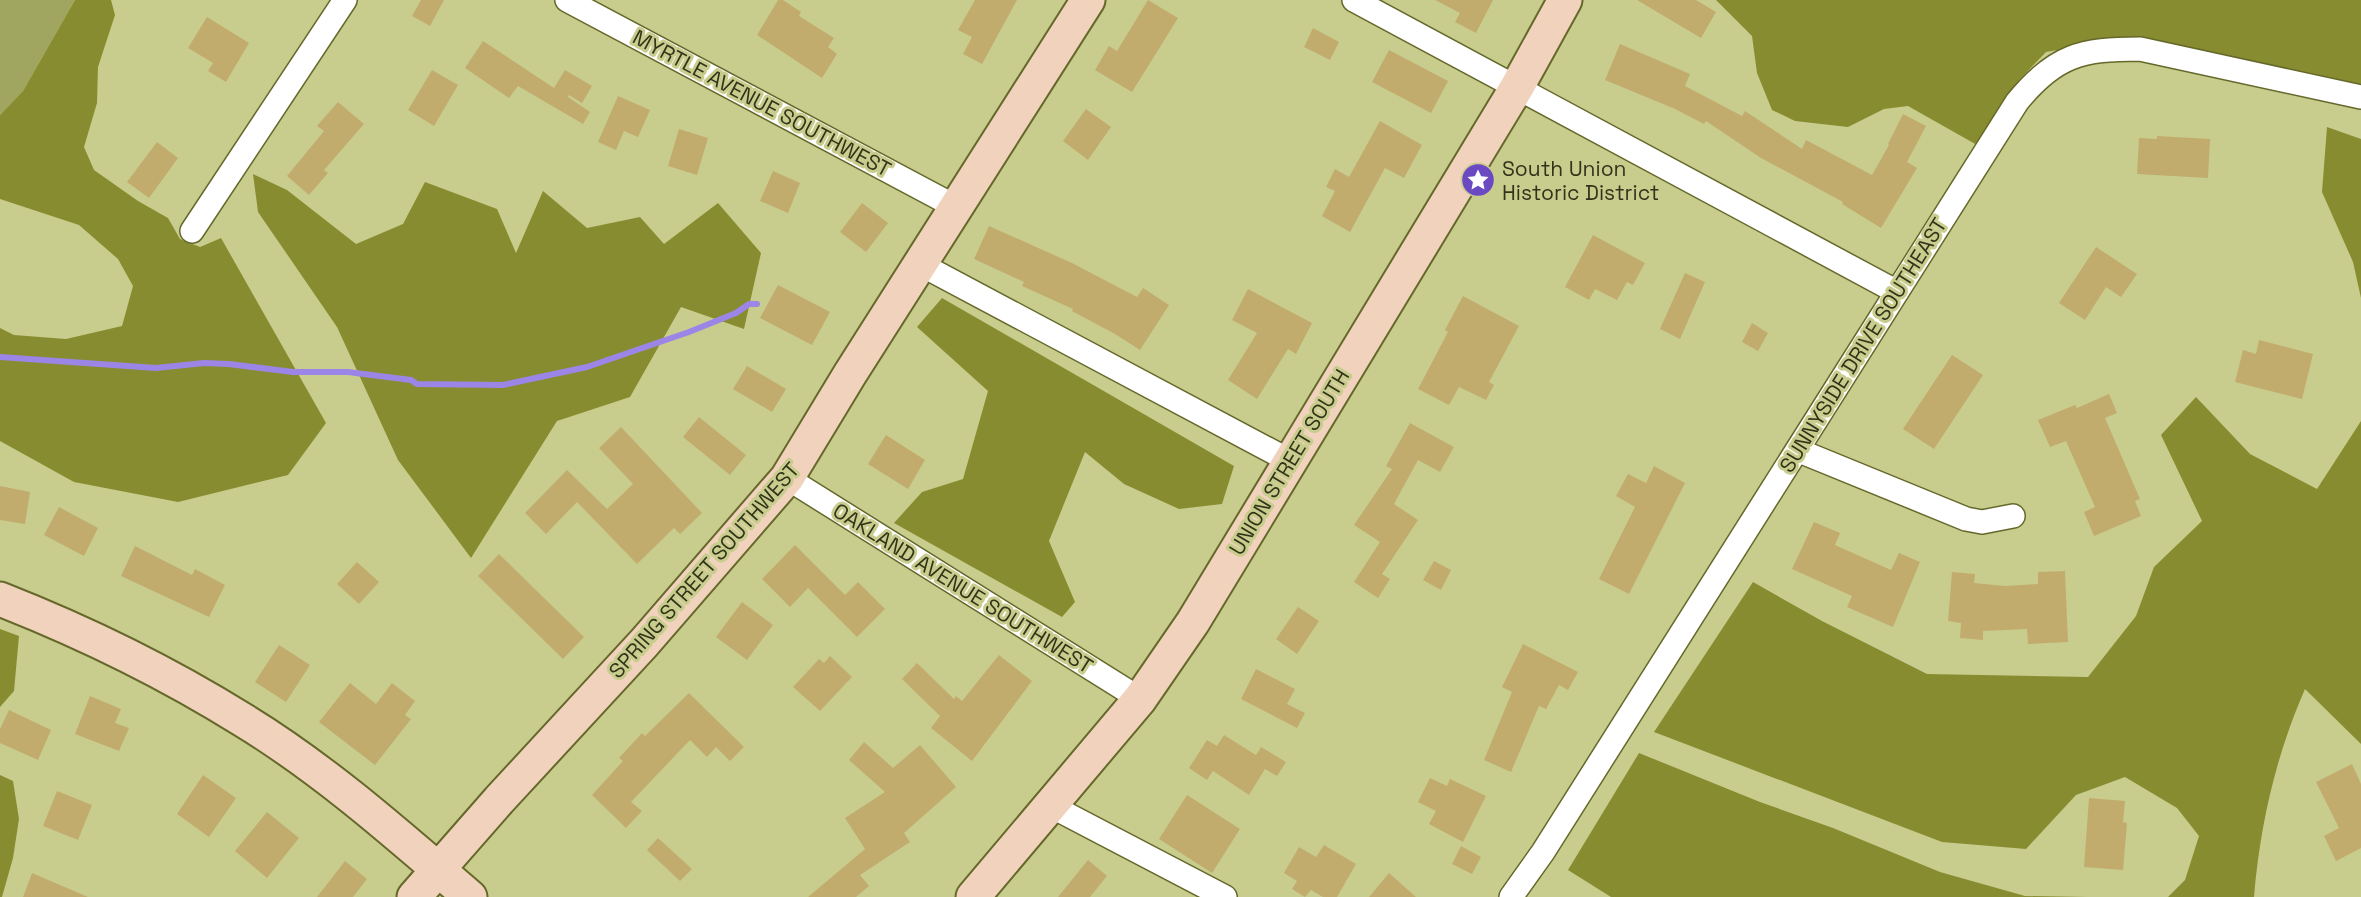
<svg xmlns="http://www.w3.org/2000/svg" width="2361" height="897" font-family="'Space Grotesk',sans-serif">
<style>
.green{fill:#a0a560}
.forest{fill:#888c30}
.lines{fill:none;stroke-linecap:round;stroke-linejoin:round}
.stream{stroke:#9b86e8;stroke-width:6}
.building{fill:#c1ac6e}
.street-casing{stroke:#65682a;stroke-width:26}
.secondary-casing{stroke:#65682a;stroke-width:37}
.street{stroke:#fff;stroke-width:23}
.secondary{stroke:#f1d3bd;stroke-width:33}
.labels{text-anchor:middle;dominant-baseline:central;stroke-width:6;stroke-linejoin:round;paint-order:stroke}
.street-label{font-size:21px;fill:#32341a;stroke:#c8cd8d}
.poi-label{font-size:21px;fill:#32341a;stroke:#c8cd8d;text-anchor:start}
</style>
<rect width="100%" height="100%" fill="#c8cd8d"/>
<path class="green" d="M0 0H75L23 91 0 115Z"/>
<path class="forest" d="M75 0H111L115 15 98 67 97 103 84 147 94 170 138 201 168 218 180 239 200 247 221 238 326 423 288 475 178 502 74 482 0 441V328L14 335 66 339 122 326 133 286 118 259 79 225 0 199V115L23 91Z
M1716 0H2361V87L2126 38 2046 52 2020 79 1977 145 1908 106 1884 109 1848 127 1795 121 1772 110 1757 73 1752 36Z
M2327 127 2361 139V298L2353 262 2322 192Z
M253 174 287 190 356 244 403 224 425 182 497 209 516 253 543 191 587 228 640 217 664 244 718 203 761 253 744 329 681 307 630 397 557 421 471 558 398 460 337 327 258 212Z
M942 298 1234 466 1222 504 1179 509 1124 484 1085 452 1049 541 1075 602 1062 617 894 523 922 492 963 479 988 391 917 327Z
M2196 397 2250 454 2317 489 2361 421V744L2305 689C2276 755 2260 825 2254 897H2168L2185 880 2199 836 2177 808 2125 777 2076 795 2026 849 1942 842 1654 732 1753 582 1822 621 1927 674 2088 677 2136 616 2154 567 2202 521 2161 435Z
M0 629 19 636 14 691 0 707Z
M1639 753 1760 802 1833 828 1940 872 2025 896 2088 897H1611L1568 870Z
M0 775 13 781 19 819 13 858 2 897H0Z"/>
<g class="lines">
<path class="stream" d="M0 357 156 368 204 363 229 364 293 372H348L411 380 417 384 503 385 587 367 689 332 736 313 749 304H757"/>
</g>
<path class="building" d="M421 0H444L430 26 412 16Z
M778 0H783L801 12 799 16 834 38 828 47 837 54 822 78 757 35Z
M975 0H1017L982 64 963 54 972 37 958 30Z
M1148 0 1178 18 1132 92 1095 70 1109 46 1117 51Z
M1435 0H1493L1476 33 1455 22 1460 13Z
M1637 0H1696L1716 12 1701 38Z
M207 17 249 43 226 82 208 71 213 63 188 48Z
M1313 28 1339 42 1330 60 1304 47Z
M483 41 554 88 565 70 592 86 582 103 569 95 568 97 590 112 583 124 518 86 509 98 465 68Z
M1620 44 1690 74 1685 86 1742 116 1745 111 1802 149 1806 140 1872 175 1889 145 1888 144 1903 114 1926 126 1907 162 1917 168 1881 228 1842 204 1843 202 1761 158 1706 121 1704 124 1675 109 1605 80Z
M1389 50 1448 81 1431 113 1372 82Z
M432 70 458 85 434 126 408 110Z
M618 96 650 110 638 137 624 131 616 150 598 142Z
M338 102 364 124 324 170 328 173 309 195 287 176 324 131 317 126Z
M1086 109 1111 127 1088 160 1063 141Z
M1380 121 1422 145 1404 178 1385 168 1350 232 1322 216 1335 191 1326 187 1335 169 1349 177Z
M679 129 708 138 697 175 668 166Z
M2157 136 2210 139 2208 178 2137 174 2139 138 2157 139Z
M157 142 178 158 149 198 127 182Z
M773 171 800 183 788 213 760 201Z
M862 203 888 223 866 252 840 232Z
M989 226 1072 263 1137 297 1143 288 1169 305 1140 350 1115 334 1072 311 1073 309 1022 286 1024 282 974 259Z
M1593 235 1645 263 1633 285 1627 282 1617 300 1595 289 1589 300 1565 287Z
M2096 247 2137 274 2121 297 2106 287 2085 320 2059 303Z
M1685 273 1705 282 1680 339 1660 329Z
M778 285 830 312 812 345 760 318Z
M1248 289 1312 323 1296 354 1288 349 1257 399 1228 380 1257 333 1232 320Z
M1463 296 1519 326 1489 382 1494 385 1486 400 1459 387 1449 405 1418 389 1448 332 1445 330Z
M1752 323 1768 333 1758 351 1742 342Z
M2259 340 2313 354 2302 399 2235 382 2243 350 2256 354Z
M1952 355 1983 375 1934 449 1903 429Z
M747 366 786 389 772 412 733 389Z
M2109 394 2117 413 2105 418 2140 499 2135 501 2141 516 2094 536 2084 512 2095 507 2066 441 2050 447 2038 420 2075 405 2077 408Z
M699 417 746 455 730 475 683 437Z
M1410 423 1454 447 1440 472 1418 460 1394 504 1418 520 1382 574 1390 579 1378 598 1354 582 1380 542 1354 525 1392 469 1386 466Z
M621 427 702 513 680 534 674 528 637 564 577 502 546 534 525 513 567 470 607 509 633 484 599 448Z
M886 435 925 460 908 489 868 464Z
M1654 466 1685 483 1629 594 1599 579 1635 507 1616 496 1628 474 1646 483Z
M0 486 30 492 25 524 0 520Z
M59 507 98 528 84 556 44 535Z
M1814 522 1840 533 1835 545 1891 570 1899 553 1920 562 1893 627 1847 607 1852 596 1792 569Z
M795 545 845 595 858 582 885 609 857 637 808 588 790 607 762 579Z
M135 546 192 575 195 569 225 585 209 617 121 576Z
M499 554 584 637 563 659 478 576Z
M1434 561 1451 570 1441 590 1423 580Z
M357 562 379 582 359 604 337 584Z
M2065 571 2068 642 2028 644 2027 629 1983 631V640L1960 638 1961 623 1948 621 1952 572 1975 574 1974 583 2005 586 2038 584V572Z
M742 602 773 625 747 660 716 637Z
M1298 607 1319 621 1297 654 1276 639Z
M1523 644 1578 672 1568 690 1559 685 1546 709 1539 706 1511 772 1484 760 1512 692 1502 687Z
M279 645 310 665 286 702 255 682Z
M999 655 1032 681 972 761 931 728 940 716 902 679 917 663 954 699 956 696 962 701Z
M830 656 852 677 820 711 793 687 819 659 824 663Z
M1256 669 1295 689 1287 704 1305 713 1297 728 1241 699Z
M350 683 376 704 392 683 415 701 405 715 411 719 375 765 319 722Z
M689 693 744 747 730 761 716 747 707 757 690 740 631 802 642 811 626 828 592 795 623 761 619 758 642 733 645 736Z
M90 696 121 709 115 723 129 728 119 751 75 734Z
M9 710 51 730 38 760 0 743V729Z
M1224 735 1256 755 1261 747 1286 762 1277 776 1265 769 1249 795 1213 771 1207 780 1189 768 1207 740 1217 746Z
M864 742 893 768 920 745 956 787 904 833 910 842 860 875 869 886 856 897H808L865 849 845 818 885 792 849 760Z
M2352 764 2361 784V848L2336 861 2324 836 2339 828 2316 782Z
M203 775 236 798 209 837 177 814Z
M1430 778 1447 786 1450 779 1486 796 1463 842 1429 824 1436 811 1418 802Z
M57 791 92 805 78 840 43 826Z
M1187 795 1240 829 1212 873 1159 839Z
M2089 798 2125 801 2123 822 2127 823 2123 870 2084 867Z
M267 812 299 838 267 878 235 851Z
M658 838 692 869 680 881 647 850Z
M1324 845 1356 864 1337 897H1323L1311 890 1305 897 1292 889 1297 881 1284 873 1299 847 1316 857Z
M1461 846 1481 857 1472 874 1452 864Z
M1088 860 1107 876 1090 897H1058Z
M345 861 367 879 353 897H317Z
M32 873 88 897H23Z
M1389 873 1416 897H1369Z"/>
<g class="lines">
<g class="street-casing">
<path id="street" d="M567 0 956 207
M1354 0 1897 292
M192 231 345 0
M920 264 1290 461
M1797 450 1966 519 1982 522 2013 516
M787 478 1140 699
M1051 806 1225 897
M1511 897 1543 852 2017 102C2055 55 2082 49 2140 49L2361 97"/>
</g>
<g class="secondary-casing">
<path id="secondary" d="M0 599C84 632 166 672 243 720 325 770 398 835 470 897
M414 897 499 800 644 643 787 478 850 374 1088 0
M973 897 1140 699 1193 622 1517 87 1565 0"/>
</g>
<use href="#street" class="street"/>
<use href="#secondary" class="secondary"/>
</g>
<defs>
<g id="sight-disc" transform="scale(1.75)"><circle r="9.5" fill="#6b49c2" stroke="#c8cd8d"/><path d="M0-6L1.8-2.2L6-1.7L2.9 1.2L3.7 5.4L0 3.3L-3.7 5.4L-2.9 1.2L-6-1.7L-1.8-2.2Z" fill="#fff"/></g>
</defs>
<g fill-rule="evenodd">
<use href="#sight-disc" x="1478" y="180"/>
</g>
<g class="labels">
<g class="street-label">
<text transform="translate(762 103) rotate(28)">MYRTLE AVENUE SOUTHWEST</text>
<text transform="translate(1863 345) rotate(-58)">SUNNYSIDE DRIVE SOUTHEAST</text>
<text transform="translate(1289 462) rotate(-59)">UNION STREET SOUTH</text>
<text transform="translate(704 570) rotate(-49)">SPRING STREET SOUTHWEST</text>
<text transform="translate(963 588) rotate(32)">OAKLAND AVENUE SOUTHWEST</text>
</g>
<g class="poi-label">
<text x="1502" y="168">South Union<tspan x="1502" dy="24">Historic District</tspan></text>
</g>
</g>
</svg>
